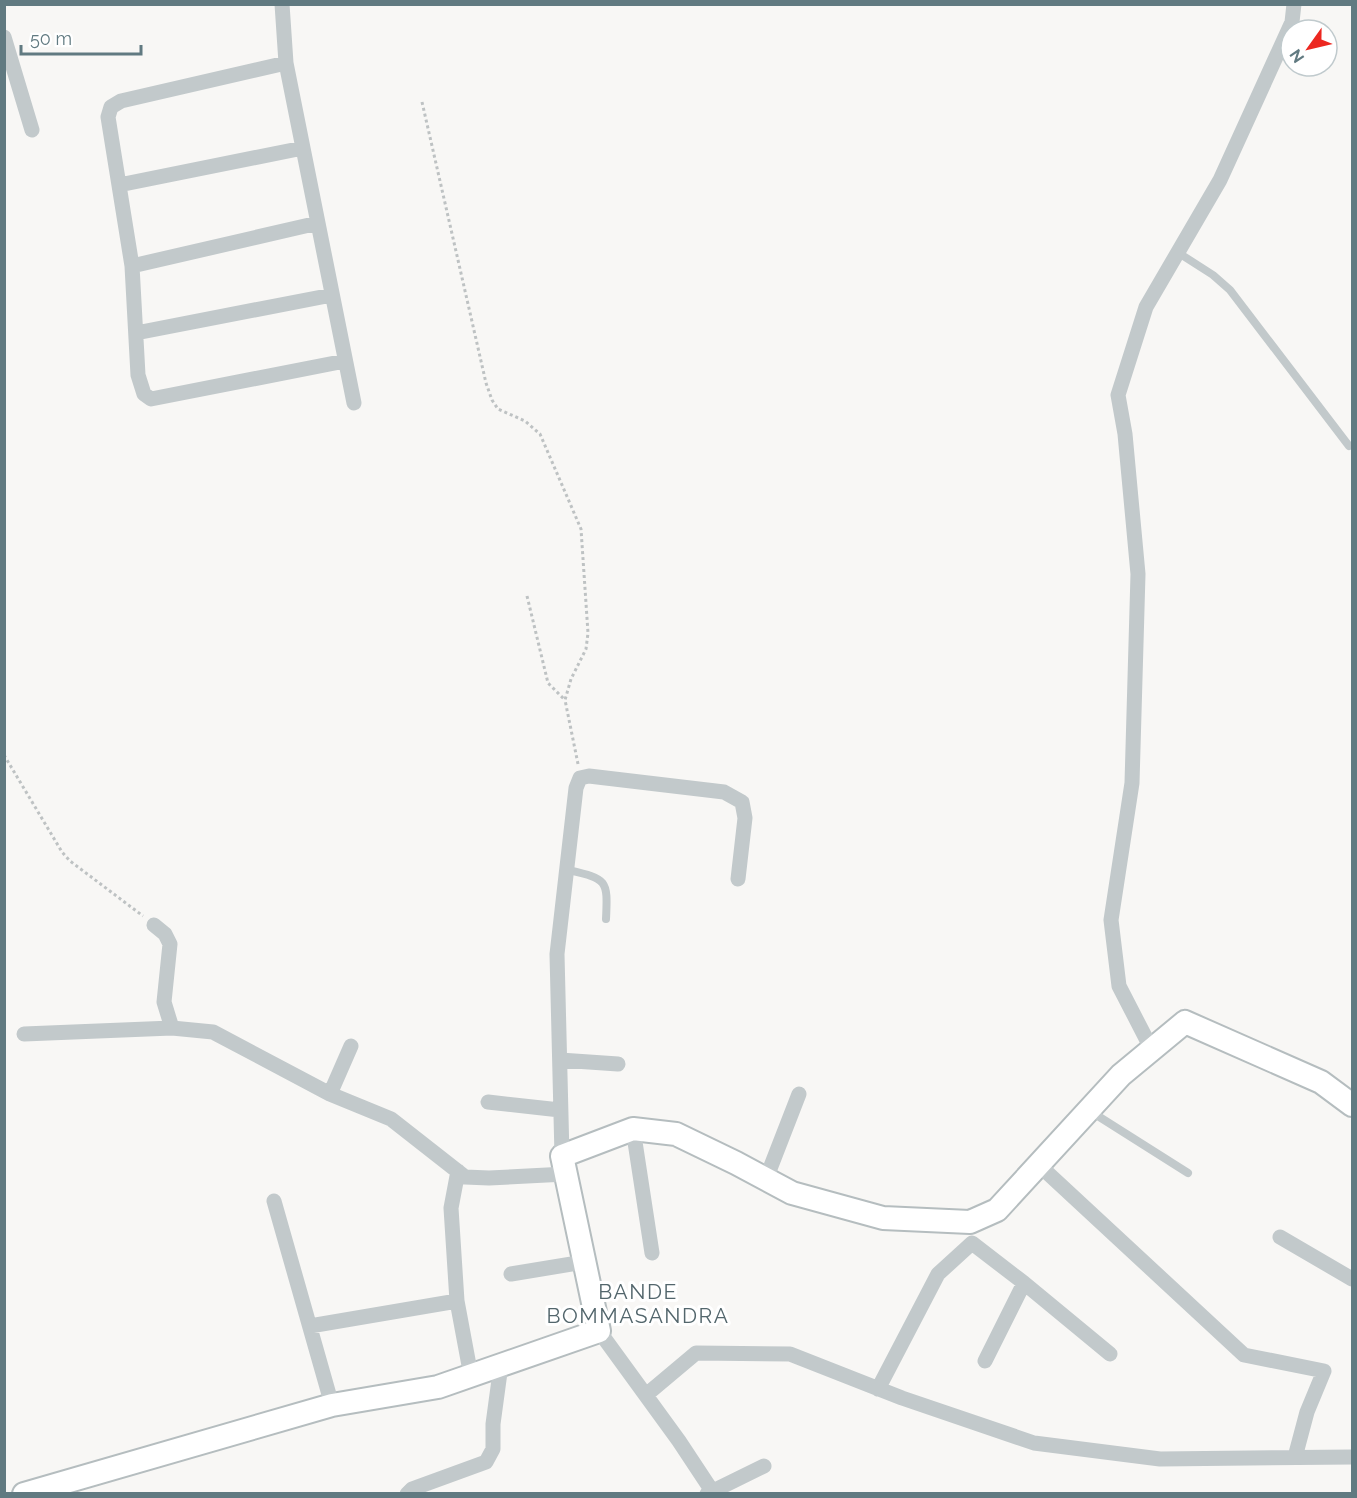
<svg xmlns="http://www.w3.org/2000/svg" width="1357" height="1498" font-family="Raleway,sans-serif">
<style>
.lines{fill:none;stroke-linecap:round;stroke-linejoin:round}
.secondary-casing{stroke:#b5bdbf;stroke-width:26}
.path{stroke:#bec2c3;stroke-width:3;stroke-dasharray:3 3;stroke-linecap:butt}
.lane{stroke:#c2c9cb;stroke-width:8}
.street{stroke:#c2c9cb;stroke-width:15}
.secondary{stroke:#fff;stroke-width:22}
.labels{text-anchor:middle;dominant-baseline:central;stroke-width:6;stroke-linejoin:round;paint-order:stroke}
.quarter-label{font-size:21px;letter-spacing:1.5px;fill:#53666c;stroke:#fff}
</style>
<rect width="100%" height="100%" fill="#f8f7f5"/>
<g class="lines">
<g class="secondary-casing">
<path id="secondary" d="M24 1494 332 1405 438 1387 599 1331 562 1156 633 1129 676 1134 736 1163 792 1193 883 1218 970 1222 997 1210 1121 1075 1185 1022 1321 1082 1352 1105"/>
</g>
<path class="path" d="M422 102 486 383 492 400 498 409 525 421 540 434 581 529 588 633 586 649 571 679 565 700 578 764
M527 596 548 683 565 700
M4 755 62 852 70 861 143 916"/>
<path class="lane" d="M1177 252 1213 275 1230 290 1349 446
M568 870C607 879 608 879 606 919
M1090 1111 1188 1173"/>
<path class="street" d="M282 4 286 63 354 403
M4 37 32 130
M286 63 121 101 111 107 108 117 132 266 138 375 144 394 151 399 345 361
M119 185 303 148
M132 266 318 223
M136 333 332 295
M154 925 165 934 170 944 164 1002 172 1028
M24 1034 172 1028 213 1032 330 1094 391 1119 465 1177 489 1178 566 1174
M1152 1050 1119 986 1111 920 1132 783 1138 574 1125 434 1118 395 1146 307 1220 180 1292 22 1294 4
M560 1060 618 1064
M330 1094 351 1046
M488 1102 560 1110
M633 1129 652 1253
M562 1156 557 954 576 788 580 778 589 776 724 792 742 802 745 818 738 879
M1039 1165 1244 1355 1324 1371 1307 1412 1295 1457
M458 1171 451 1208 457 1301 471 1376
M766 1179 799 1094
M274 1201 332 1405
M1280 1237 1352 1279
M511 1274 584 1262
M310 1326 457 1301
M599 1331 679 1441 714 1494
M985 1361 1024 1283
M878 1389 938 1274 972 1243 1024 1283 1110 1354
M646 1395 696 1353 790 1354 902 1398 1034 1443 1160 1459 1352 1457
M407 1494 412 1489 486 1462 493 1449V1424L501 1365
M707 1494 764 1466"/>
<use href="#secondary" class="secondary"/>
</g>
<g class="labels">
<g class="quarter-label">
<text x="638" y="1291">BANDE<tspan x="638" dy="24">BOMMASANDRA</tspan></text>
</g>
</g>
<rect width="1357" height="1498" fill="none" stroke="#617a81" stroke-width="12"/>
<g transform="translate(1309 48) rotate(236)"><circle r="28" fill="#ffffff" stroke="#c0cacd" stroke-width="1.5"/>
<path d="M0-4.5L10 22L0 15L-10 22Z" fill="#ec2720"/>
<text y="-9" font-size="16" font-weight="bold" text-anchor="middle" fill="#617a81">N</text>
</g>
<path d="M21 45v9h120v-9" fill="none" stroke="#617a81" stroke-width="3"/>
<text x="30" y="45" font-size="18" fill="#617a81" stroke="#ffffff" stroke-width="4.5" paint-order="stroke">50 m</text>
</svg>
